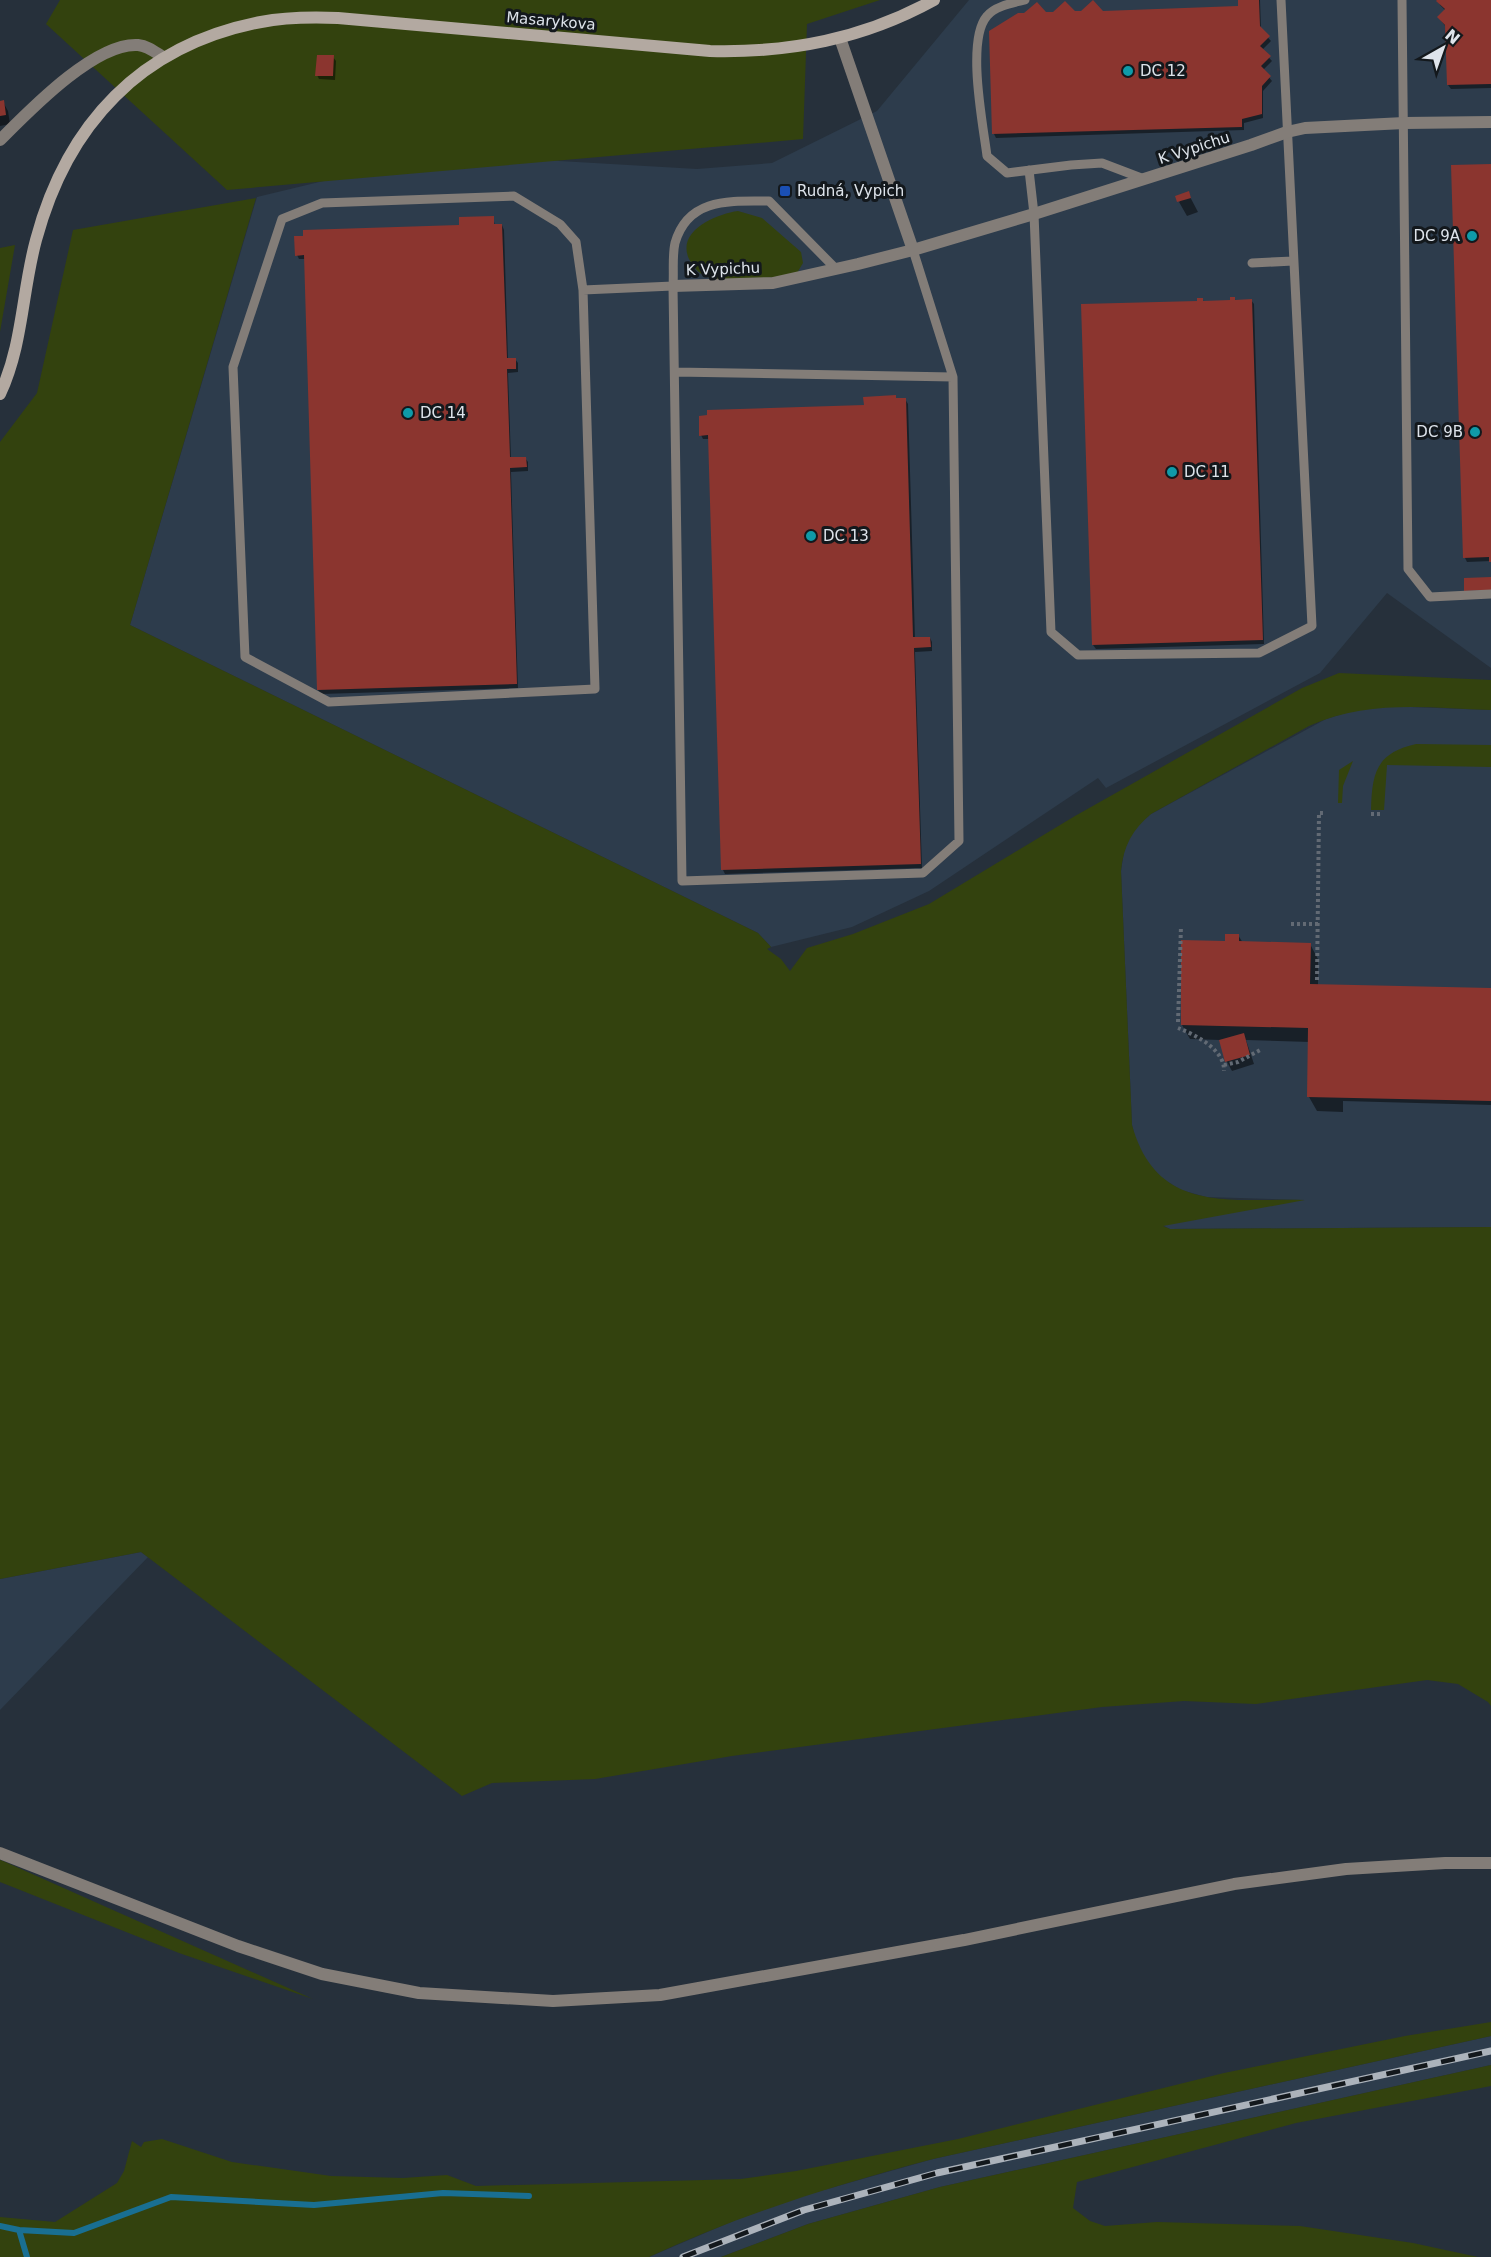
<svg xmlns="http://www.w3.org/2000/svg" width="1491" height="2257" font-family="'DejaVu Sans',sans-serif">
<style>
.built{fill:#2d3c4c}
.green{fill:#33420e}
.shadow{fill:#0007}
.lines{fill:none;stroke-linecap:round;stroke-linejoin:round}
.stream{stroke:#196f92;stroke-width:6}
.building{fill:#8b352f}
.path{stroke:#626a74;stroke-width:4;stroke-dasharray:3 3;stroke-linecap:butt}
.service{stroke:#837d78;stroke-width:9}
.minor{stroke:#837d78;stroke-width:12}
.tertiary{stroke:#837d78;stroke-width:12}
.secondary{stroke:#b3a9a1;stroke-width:12}
.rail-casing{stroke:#acb3bb;stroke-width:7}
.rail{stroke:#13181c;stroke-width:4.5;stroke-dasharray:14;stroke-linecap:butt}
.culture-dot{fill:#0f9aa8;stroke:#13181c;stroke-width:2}
.transit-dot{fill:#1a4fb4;stroke:#13181c;stroke-width:2}
.labels{text-anchor:middle;dominant-baseline:central;stroke-width:6;stroke-linejoin:round;paint-order:stroke}
.street-label{font-size:15px;fill:#dee4eb;stroke:#13181c}
.poi-label{font-size:15px;fill:#dee4eb;stroke:#13181c;text-anchor:start}
</style>
<rect width="100%" height="100%" fill="#26303b"/>
<path class="built" d="M969 0H1491V668L1387 593 1320 673 1106 788 1098 778 929 891 852 927 771 947 758 933 130 625 257 197 390 165 473 156 697 169 772 163 877 111Z
M1385 706 1491 710V1227L1170 1229 1162 1225 1301 1200 1206 1197 1181 1190 1163 1179 1148 1164 1137 1146 1132 1125 1121 871 1124 851 1130 837 1139 824 1151 814 1326 719 1355 710Z
M141 1552 148 1557 0 1710V1579Z
M1491 2036V2065L940 2187 808 2224 721 2257H649L733 2221 799 2197 933 2159Z"/>
<path class="green" d="M60 0H880L807 24 803 139 227 190 46 24Z
M256 198 130 625 758 933 771 947 767 949 781 959 790 971 807 948 853 934 929 904 1075 816 1302 688 1339 673 1491 680V710C1428 708 1369 699 1309 726L1151 814C1133 829 1123 846 1121 871L1132 1125C1157 1215 1231 1198 1305 1200L1163 1226 1170 1229 1491 1227V1706L1488 1702 1458 1684 1427 1680 1256 1704 1184 1701 1102 1707 732 1756 595 1779 492 1783 462 1796 141 1552 0 1579V442L37 393 73 230Z
M738 211 762 218 801 252 803 263 797 273C785 278 716 283 705 276 698 273 693 266 689 259 676 231 716 214 738 211Z
M15 245 0 332V248Z
M1416 744 1491 745V767L1387 765 1384 810H1371C1372 773 1376 753 1416 744Z
M1353 761 1343 786 1342 803H1338L1339 770Z
M0 1860 3 1861 313 1999 179 1953 0 1882Z
M1491 2022V2036L933 2159C836 2185 741 2214 649 2257H0V2217L55 2222 117 2183 124 2171 132 2141 141 2147 144 2142 162 2139 232 2162 331 2176 403 2178 447 2175 476 2186 741 2179 796 2171 958 2139 1224 2073 1405 2036Z
M1491 2065V2086L1296 2123 1077 2182 1073 2208 1090 2221 1105 2226 1157 2222 1300 2226 1413 2243 1478 2257H721L808 2224 940 2187Z"/>
<path class="shadow" d="M1240 0H1260L1261 30 1271 41 1262 50 1272 61 1263 70 1272 81 1263 91V118L1244 123V130L996 138 994 134 1046 14 1240 8Z
M1439 0H1491V88L1451 89 1448 85 1446 27 1439 18 1445 10 1440 5Z
M333 57 336 61 335 80 319 79 317 75Z
M3 102 8 111 10 124 0 126V103Z
M1491 166V577V561L1467 562 1465 558Z
M1188 193 1198 212 1187 216 1179 202Z
M493 217 495 226 502 225 504 230 508 359H515L518 363V372L508 373 511 459 525 458 528 462V471L511 472 518 688 321 694 318 690 305 259H299L297 255 461 227Z
M1234 298 1236 301 1251 300 1254 304 1264 644 1096 649 1093 645 1083 306 1198 302 1202 299 1204 302 1232 301Z
M905 399 908 404 915 639 930 638 932 642V651L915 652 922 868 725 874 723 870 709 439H703L701 435Z
M1238 935 1243 943 1310 944 1318 959V985L1491 989V1105L1343 1101V1112L1317 1111 1309 1097 1310 1042 1246 1040 1254 1064 1232 1071 1227 1062 1220 1040 1190 1039 1182 1025 1226 943Z"/>
<g class="lines">
<path class="stream" d="M0 2226 19 2230 27 2257
M19 2230 74 2233 171 2197 314 2205 443 2193 529 2196"/>
</g>
<path class="building" d="M1093 0 1103 11 1238 6V0H1259L1260 26 1270 36 1260 46 1271 56 1261 66 1271 76 1262 86V114L1242 119V127L992 134 989 31 1018 13H1024L1037 2 1046 12H1053L1065 1 1075 11H1081Z
M1437 0H1491V84L1447 85 1445 25 1437 17 1445 9 1436 1Z
M317 55H334L333 76H315Z
M4 100 6 115 0 116V101Z
M1491 164V562H1489V557L1463 558 1451 165Z
M1189 191 1191 198 1177 202 1175 196Z
M494 216V224H502L507 358H516V369H507L510 457H526L527 467 510 468 517 684 317 690 304 255 295 256 294 236H303V230L459 225V217Z
M1230 297H1235V300L1252 299 1263 640 1092 645 1081 304 1197 301V298H1203V301L1230 300Z
M896 395V398H906L913 637H930L931 647 914 648 921 864 721 870 708 435 699 436V416L707 415V410L864 405 863 397Z
M1491 577V590L1464 591V578Z
M1225 934H1239V941L1311 943 1310 984 1491 988V1101L1307 1097 1308 1028 1181 1025V940L1225 941Z
M1244 1033 1250 1055 1225 1062 1219 1040Z"/>
<g class="lines">
<path class="path" d="M1371 814H1383
M1291 924H1318
M1317 980 1319 813H1325
M1178 1022 1181 926
M1178 1028C1196 1035 1225 1050 1224 1071
M1224 1065 1238 1062 1262 1049"/>
<path class="service" d="M1025 0C1013 3 995 6 987 16 966 40 983 124 987 156L1007 173 1071 165 1102 163 1144 179
M1402 0 1408 569 1430 597 1491 594
M1029 170 1034 214 1051 632 1078 655 1259 653 1312 626 1281 0
M514 196 560 224 576 242 583 290 595 689 329 702 245 657 233 367 282 219 322 203Z
M1252 263 1293 261
M836 269 769 201C731 201 688 197 675 243 672 256 674 272 673 286L682 881 923 873 959 841 953 377 913 250
M583 290 673 286
M675 372 953 377"/>
<path class="minor" d="M840 38 913 250
M0 140C29 111 95 42 138 45 148 46 155 52 163 57
M673 286 773 283 858 264 913 250 1034 214 1251 145 1287 132 1305 128 1404 123 1491 122"/>
<path class="tertiary" d="M0 1853 238 1946 322 1974 419 1993 553 2001 660 1995 964 1940 1234 1884 1346 1869 1445 1863H1491"/>
<path class="secondary" d="M0 394C23 345 22 291 36 240 67 124 141 45 261 22 286 17 312 17 338 18L710 51C790 53 863 39 934 0"/>
<g class="rail-casing">
<path id="rail" d="M683 2257 804 2210 937 2173 1491 2051"/>
</g>
<use href="#rail" class="rail"/>
</g>
<g class="culture-dot">
<circle cx="1128" cy="71" r="6"/>
<circle cx="1472" cy="236" r="6"/>
<circle cx="408" cy="413" r="6"/>
<circle cx="1475" cy="432" r="6"/>
<circle cx="1172" cy="472" r="6"/>
<circle cx="811" cy="536" r="6"/>
</g>
<rect class="transit-dot" x="779" y="185" width="12" height="12" rx="3"/>
<g class="labels">
<g class="street-label">
<text transform="translate(551 21) rotate(5)">Masarykova</text>
<text transform="translate(1194 148) rotate(-18)">K Vypichu</text>
<text transform="translate(723 269) rotate(-2)">K Vypichu</text>
</g>
<g class="poi-label">
<text x="1140" y="71">DC 12</text>
<text x="797" y="191">Rudná, Vypich</text>
<text x="1460" y="236" text-anchor="end">DC 9A</text>
<text x="420" y="413">DC 14</text>
<text x="1463" y="432" text-anchor="end">DC 9B</text>
<text x="1184" y="472">DC 11</text>
<text x="823" y="536">DC 13</text>
</g>
</g>
<g transform="translate(1443 48) rotate(40)" stroke="#13181c" stroke-width="4.5" paint-order="stroke">
<path d="M0-4.5L10 22L0 15L-10 22Z" fill="#dee4eb"/>
<text y="-9" font-size="16" font-weight="bold" text-anchor="middle" fill="#dee4eb">N</text>
</g>
</svg>
